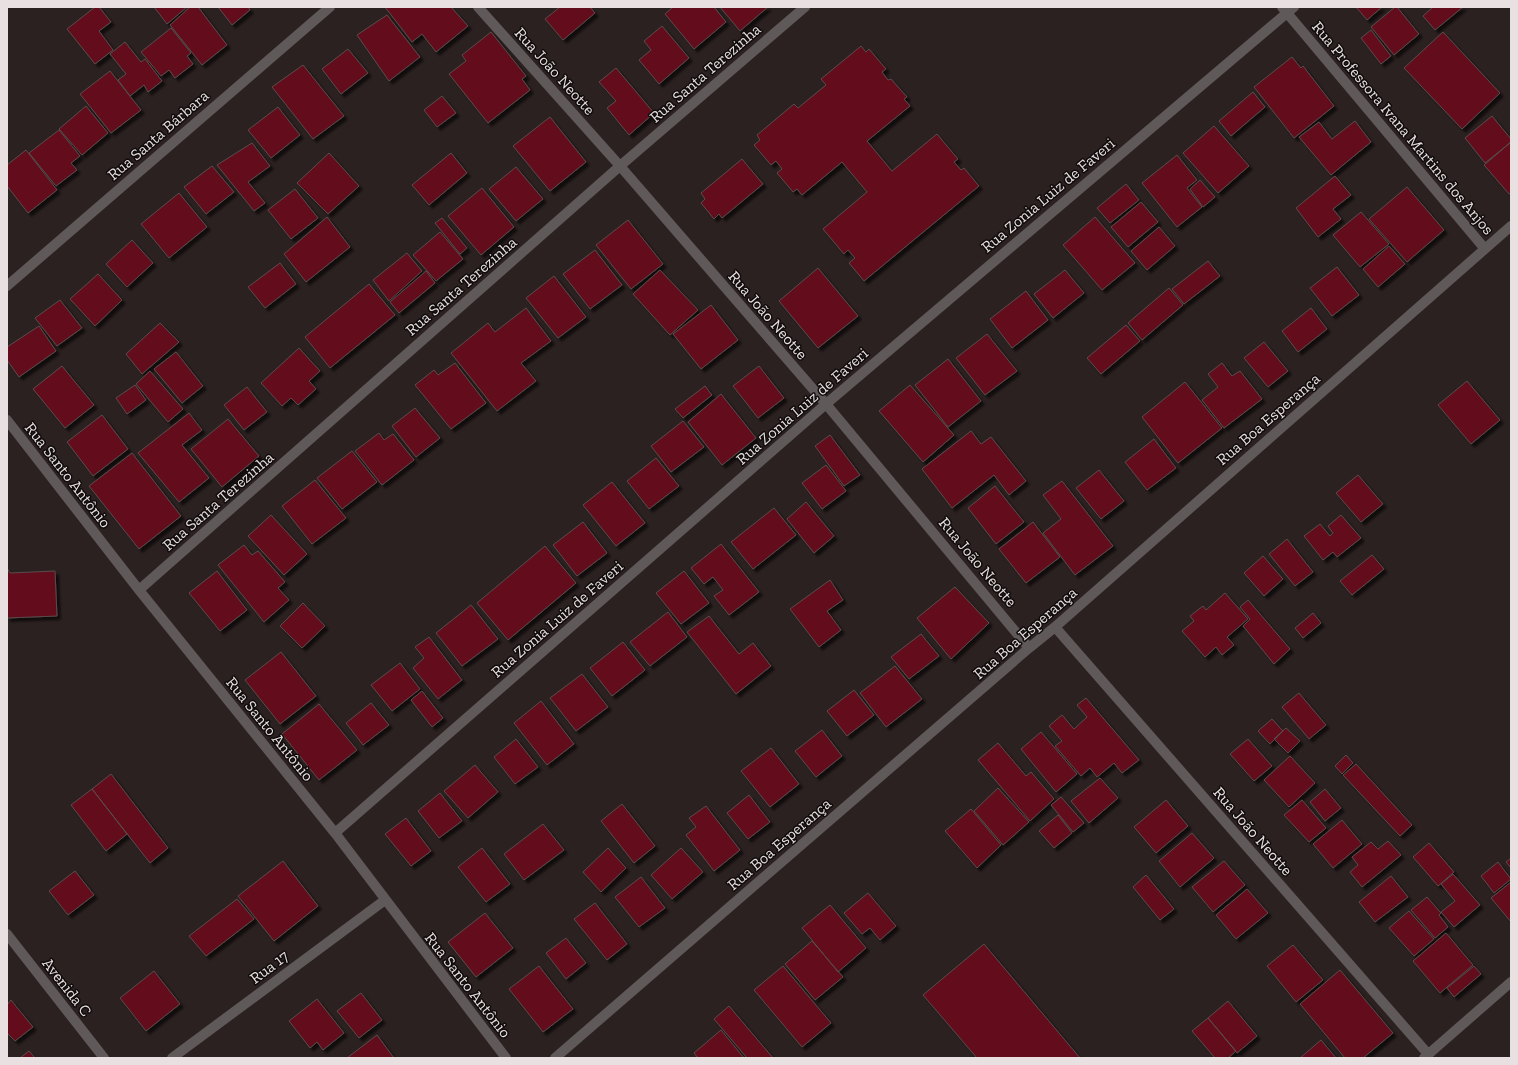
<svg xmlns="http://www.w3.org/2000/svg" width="1518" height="1065" font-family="'Zilla Slab',serif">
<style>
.building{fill:#640d1c;stroke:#594c4c;filter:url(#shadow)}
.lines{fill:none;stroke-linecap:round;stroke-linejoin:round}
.minor{stroke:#5f5959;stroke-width:10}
.labels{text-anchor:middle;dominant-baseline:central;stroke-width:3;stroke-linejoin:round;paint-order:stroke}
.street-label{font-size:16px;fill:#e9e1e1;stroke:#110c0c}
</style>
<defs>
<filter id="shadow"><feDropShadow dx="3.5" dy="3.5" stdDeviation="1" flood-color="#0009"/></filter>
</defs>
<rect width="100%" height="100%" fill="#2c2121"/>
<path class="building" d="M95 7H99L111 22 99 31 113 50 95 64 67 29Z
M154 7H187L167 24Z
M190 7H198L227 45 202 65 170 25Z
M218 7H248L250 10 232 25Z
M385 7H451L468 26 436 52 422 34 412 42Z
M560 7H590L595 13 563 40 545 19Z
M673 7H714L726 22 694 49 665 14Z
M720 7H768L740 31Z
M1356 7H1382L1367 20Z
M1395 7H1397L1419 34 1394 55 1371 27Z
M1433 7H1463L1435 30 1423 16Z
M387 15 420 57 389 81 357 35Z
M662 26 689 58 659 84 639 60 651 50 644 41Z
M171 28 191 53 187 56 193 64 175 78 169 70 161 76 141 52Z
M1371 30 1391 56 1381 64 1361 38Z
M491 32 526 76 522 79 530 90 488 123 449 74 466 61 462 55Z
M1443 32 1500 93 1462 129 1404 68Z
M125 42 141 62 145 59 162 81 148 92 144 85 130 96 118 80 126 74 110 54Z
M861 46 866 52 869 49 886 69 882 72 888 80 891 79 907 97 904 99 910 106 867 141 892 171 937 134 958 159 954 162 961 170 964 168 979 186 864 281 849 263 855 258 848 250 844 254 823 229 867 192 842 162 802 195 797 189 793 192 777 173 782 169 776 161 771 165 754 145 760 140 757 135 794 104 798 108 826 85 821 79Z
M348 49 368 73 341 94 322 69Z
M1292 57 1301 68 1303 66 1334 106 1294 138 1254 87Z
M303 65 344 116 313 139 272 87Z
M616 68 654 113 629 135 607 108 616 101 599 82Z
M110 71 141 110 111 133 80 94Z
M1253 92 1265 107 1231 136 1219 121Z
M442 96 456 113 437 127 424 110Z
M86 106 108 133 82 155 59 129Z
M278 107 300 135 271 158 248 130Z
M1492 116 1511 139V142L1485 163 1465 138Z
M550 117 586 162 550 191 513 146Z
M1355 121 1371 142 1331 175 1299 137 1319 122 1332 139Z
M1214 126 1249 166 1218 193 1183 153Z
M59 130 80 156 71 163 77 170 56 186 29 153Z
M1511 142V193L1509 194 1484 165Z
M252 143 270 166 248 182 265 203 254 211 217 165Z
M26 150 57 190 28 213 7 186V165Z
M329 153 359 186 328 214 297 183Z
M451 153 467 173 429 205 412 185Z
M1177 155 1197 180 1187 188 1202 207 1177 227 1142 183Z
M742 159 763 184 722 218 719 214 714 219 701 203 705 199 701 193Z
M212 166 234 192 206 214 184 187Z
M516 167 543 199 516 221 489 189Z
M1335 176 1351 195 1333 209 1341 219 1318 237 1296 208Z
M1200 180 1215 197 1203 207 1190 189Z
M1126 184 1139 200 1110 223 1097 208Z
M1407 187 1444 230 1407 262 1369 219Z
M482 188 514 227 481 255 448 216Z
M295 189 318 218 291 239 268 210Z
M179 193 207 227 169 258 141 224Z
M1141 202 1158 222 1128 247 1111 227Z
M1361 212 1389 244 1360 267 1333 235Z
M327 217 350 247 306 282 284 254Z
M1095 217 1135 263 1102 290 1063 245Z
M442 218 467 248 460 254 435 223Z
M628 220 663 264 631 289 596 245Z
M1159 227 1175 246 1147 270 1131 251Z
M440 232 463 259 436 281 413 255Z
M132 240 153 263 127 287 106 264Z
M1389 246 1405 264 1378 287 1363 269Z
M595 250 622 285 590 309 563 274Z
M407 253 422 271 389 301 373 280Z
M1208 261 1220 276 1184 304 1172 289Z
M280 263 296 284 265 308 248 287Z
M1337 267 1359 295 1332 316 1310 288Z
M818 268 858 316 818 348 779 301Z
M660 270 698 310 670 335 633 294Z
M1065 270 1084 293 1053 318 1034 294Z
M426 271 435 283 399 313 390 302Z
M98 274 122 300 95 326 70 299Z
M554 276 586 317 558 338 526 298Z
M369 284 395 315 330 368 305 337Z
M1169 288 1183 305 1142 340 1128 323Z
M1026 291 1048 320 1012 348 990 319Z
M60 300 82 328 57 346 35 318Z
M711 305 738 340 701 369 673 334Z
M526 308 551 341 521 363 536 381 497 411 451 353 488 323 495 332Z
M1311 308 1327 329 1298 352 1282 331Z
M160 323 179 342 142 374 126 354Z
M1126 325 1140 341 1101 374 1087 358Z
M39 326 56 351 19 377 7 360V347Z
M987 334 1017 371 985 395 956 358Z
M1264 342 1288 371 1268 387 1244 358Z
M299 348 320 371 309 381 316 389 298 405 291 398 282 406 261 383Z
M176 352 203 386 182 403 154 369Z
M948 359 981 401 948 427 915 385Z
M455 363 486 403 451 429 415 385 434 370 438 375Z
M1222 363 1232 376 1240 371 1262 399 1224 428 1202 400 1218 387 1208 374Z
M62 366 94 405 65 428 33 389Z
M759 366 784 398 758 418 733 386Z
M150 371 183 409 168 422 136 384Z
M1467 381 1500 420 1471 444 1438 405Z
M1185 382 1222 428 1178 463 1142 417Z
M135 385 146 400 127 414 116 398Z
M910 385 954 435 923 462 879 411Z
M705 386 712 395 683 418 675 409Z
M247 387 267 412 244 430 224 405Z
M721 394 756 438 722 465 688 422Z
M415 408 440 438 416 457 392 426Z
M189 413 202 430 182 445 209 478 179 502 138 453Z
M102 415 128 449 93 476 67 442Z
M228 419 259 456 222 487 191 449Z
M683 421 704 447 671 472 651 446Z
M971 431 981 444 991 437 1026 481 1009 495 994 475 952 508 922 469Z
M379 433 384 440 393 434 414 460 382 485 355 451Z
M830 435 860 475 844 486 815 446Z
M1154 439 1176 468 1147 490 1125 462Z
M352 451 377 482 342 509 317 478Z
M132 453 181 516 139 549 89 486Z
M656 458 679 486 649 509 627 481Z
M826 465 846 491 822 509 802 483Z
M1099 470 1124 501 1101 519 1076 488Z
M1358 475 1383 504 1361 522 1336 493Z
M315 480 346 518 312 544 282 506Z
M1062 481 1113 546 1075 575 1043 533 1061 519 1043 495Z
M612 482 645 523 616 546 583 505Z
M995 486 1024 522 996 544 968 508Z
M806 502 834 536 814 553 787 519Z
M774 508 796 535 753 569 731 542Z
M271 515 307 554 284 575 248 536Z
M1341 515 1361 538 1337 557 1333 552 1323 560 1304 536 1320 524 1330 536 1333 533 1328 526Z
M583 522 607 553 577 576 553 545Z
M1033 522 1060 557 1026 583 999 549Z
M1287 539 1313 572 1295 586 1269 554Z
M721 544 759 592 729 615 714 596 723 590 713 577 704 584 691 568Z
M244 545 252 555 258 551 285 582 278 588 289 600 264 622 218 565Z
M545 546 576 583 508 640 477 603Z
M1372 555 1384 569 1352 595 1340 581Z
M1263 556 1283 579 1264 596 1244 573Z
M7 568 10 573 55 571 57 616 7 618Z
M217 571 247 610 220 631 189 593Z
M684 571 709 603 681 624 656 593Z
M830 580 843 600 827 611 841 630 819 647 790 609Z
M955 587 989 623 951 659 917 618Z
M1225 593 1248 619 1227 637 1234 645 1222 655 1216 647 1205 657 1182 631 1194 621 1190 616 1203 606 1206 610Z
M1248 600 1290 649 1274 664 1243 626 1250 619 1240 607Z
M303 603 325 626 302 648 280 626Z
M471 605 498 639 462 666 436 633Z
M668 612 687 637 650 666 630 642Z
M1313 613 1321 623 1303 638 1295 628Z
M709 616 739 654 753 643 771 666 736 694 687 632Z
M921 634 939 656 909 679 891 657Z
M429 637 462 680 438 699 413 668 424 658 415 647Z
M623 642 645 670 612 696 590 668Z
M281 652 316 696 280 724 245 680Z
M400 663 420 689 392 711 371 685Z
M895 666 922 699 886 727 860 693Z
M582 674 608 707 576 731 550 698Z
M854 690 874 715 847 736 827 711Z
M422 691 443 718 432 727 411 700Z
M1299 693 1326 725 1309 739 1282 707Z
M1086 698 1139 760 1122 773 1114 763 1097 777 1090 768 1081 776 1055 746 1062 741 1049 726 1062 715 1074 729 1087 717 1077 705Z
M541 701 574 744 547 765 514 723Z
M371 703 389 725 363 745 346 723Z
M319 704 357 750 319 780 282 734Z
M1272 719 1283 731 1270 744 1258 731Z
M1286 728 1300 741 1288 753 1274 739Z
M822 730 842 756 816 777 795 751Z
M1041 732 1077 774 1056 792 1021 749Z
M516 739 538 767 515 784 494 757Z
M1248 739 1272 766 1254 781 1230 754Z
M998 743 1026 776 1031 772 1054 799 1030 821 978 760Z
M771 748 799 784 770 807 741 771Z
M1346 755 1353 763 1342 774 1335 766Z
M1290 756 1315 783 1289 807 1264 780Z
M1356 764 1412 825 1400 836 1343 775Z
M475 765 498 792 468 818 444 791Z
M111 774 168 848 150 863 92 789Z
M1100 778 1118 798 1089 823 1071 801Z
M998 788 1029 822 1003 845 974 811Z
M92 789 127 834 106 851 71 805Z
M1325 789 1341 808 1325 821 1310 802Z
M440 793 462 821 439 838 418 811Z
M749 795 770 822 748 839 727 813Z
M1061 797 1084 823 1073 832 1051 805Z
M1166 800 1188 826 1156 853 1134 827Z
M1302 800 1326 828 1309 842 1284 815Z
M622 804 655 846 634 863 601 821Z
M706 806 740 850 714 871 686 835 696 827 689 818Z
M971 809 1001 845 977 868 945 831Z
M1058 815 1072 833 1054 848 1039 831Z
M406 818 431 851 411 866 385 834Z
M1342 820 1362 844 1333 868 1313 844Z
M543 824 564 850 524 880 504 854Z
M1192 833 1214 858 1180 887 1159 861Z
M1388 841 1401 855 1362 887 1350 872 1358 865 1352 857 1371 842 1378 849Z
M1429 843 1454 872 1438 886 1413 857Z
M482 848 510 884 486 902 458 867Z
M608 848 626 868 601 892 583 872Z
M681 848 703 872 672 899 651 875Z
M1511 858V868L1506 862Z
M283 861 318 906 274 941 238 896Z
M1224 861 1245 885 1213 912 1192 887Z
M1498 862 1511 879 1494 893 1481 876Z
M75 871 94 895 68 915 49 891Z
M1453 874 1480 905 1454 927 1441 912 1455 901 1441 884Z
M1146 875 1174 909 1160 920 1133 887Z
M1391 876 1408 897 1375 922 1359 902Z
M641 877 665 908 639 927 615 897Z
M1511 882V922L1491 898Z
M1247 889 1268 913 1236 939 1216 915Z
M868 893 896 926 880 940 870 928 862 934 844 913Z
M1427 897 1441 913 1439 915 1448 927 1435 938 1411 910Z
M237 899 254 919 206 956 189 936Z
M595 903 627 944 607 960 574 919Z
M830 905 866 948 838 972 802 928Z
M1409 911 1434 939 1414 956 1389 928Z
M485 913 513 948 476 977 448 942Z
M1446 933 1473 965 1440 993 1413 961Z
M566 938 586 963 566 979 546 953Z
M812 941 843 977 815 1000 785 964Z
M984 944 1080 1058H977L923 995Z
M1293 945 1323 980 1296 1002 1267 966Z
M539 966 573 1009 543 1032 509 989Z
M783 966 831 1023 802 1047 754 990Z
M1474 966 1481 974 1454 997 1447 988Z
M1340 970 1393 1033 1363 1058H1345L1300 1004Z
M154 971 180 1004 146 1031 120 998Z
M361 993 382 1020 359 1038 337 1011Z
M317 999 344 1033 323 1050 317 1042 310 1048 289 1021Z
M11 1000 33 1027 15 1041 7 1033V1005Z
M1228 1001 1257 1036 1237 1053 1208 1018Z
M729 1006 773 1058H747L714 1019Z
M1208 1018 1236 1051 1228 1058H1215L1192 1031Z
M721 1030 744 1058H698L694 1053Z
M377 1035 394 1058H347Z
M1321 1040 1336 1058H1300Z
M29 1051 35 1058H20Z"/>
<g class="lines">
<path class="minor" d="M478 7 620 166 826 404 1029 648
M1282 7 1485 249
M7 286 330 7
M7 420 139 590 335 833 506 1058
M139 590 620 166 805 7
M1055 627 1428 1054
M335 833 826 404 1294 7
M7 934 104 1058
M172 1058 385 900
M555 1058 1029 648 1055 627 1511 226
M1424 1058 1511 982"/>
</g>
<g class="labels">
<g class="street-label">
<text transform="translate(555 71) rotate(48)">Rua João Neotte</text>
<text transform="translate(705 73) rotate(-41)">Rua Santa Terezinha</text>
<text transform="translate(1403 128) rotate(50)">Rua Professora Ivana Martins dos Anjos</text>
<text transform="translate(158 135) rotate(-41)">Rua Santa Bárbara</text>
<text transform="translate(1048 195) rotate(-40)">Rua Zonia Luiz de Faveri</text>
<text transform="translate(461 286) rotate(-41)">Rua Santa Terezinha</text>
<text transform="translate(768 315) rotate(49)">Rua João Neotte</text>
<text transform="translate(802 406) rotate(-41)">Rua Zonia Luiz de Faveri</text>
<text transform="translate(1268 419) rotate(-41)">Rua Boa Esperança</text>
<text transform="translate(68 475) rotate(52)">Rua Santo Antônio</text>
<text transform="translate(218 501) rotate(-41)">Rua Santa Terezinha</text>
<text transform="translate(978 562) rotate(50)">Rua João Neotte</text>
<text transform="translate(557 619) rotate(-41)">Rua Zonia Luiz de Faveri</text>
<text transform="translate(1025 633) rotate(-41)">Rua Boa Esperança</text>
<text transform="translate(270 729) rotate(51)">Rua Santo Antônio</text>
<text transform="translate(1253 831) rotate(49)">Rua João Neotte</text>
<text transform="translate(779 844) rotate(-41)">Rua Boa Esperança</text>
<text transform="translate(269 967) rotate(-37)">Rua 17</text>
<text transform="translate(468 985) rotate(52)">Rua Santo Antônio</text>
<text transform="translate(67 987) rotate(52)">Avenida C</text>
</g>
</g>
<rect width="1518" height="1065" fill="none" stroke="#e9e1e1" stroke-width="16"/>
</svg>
